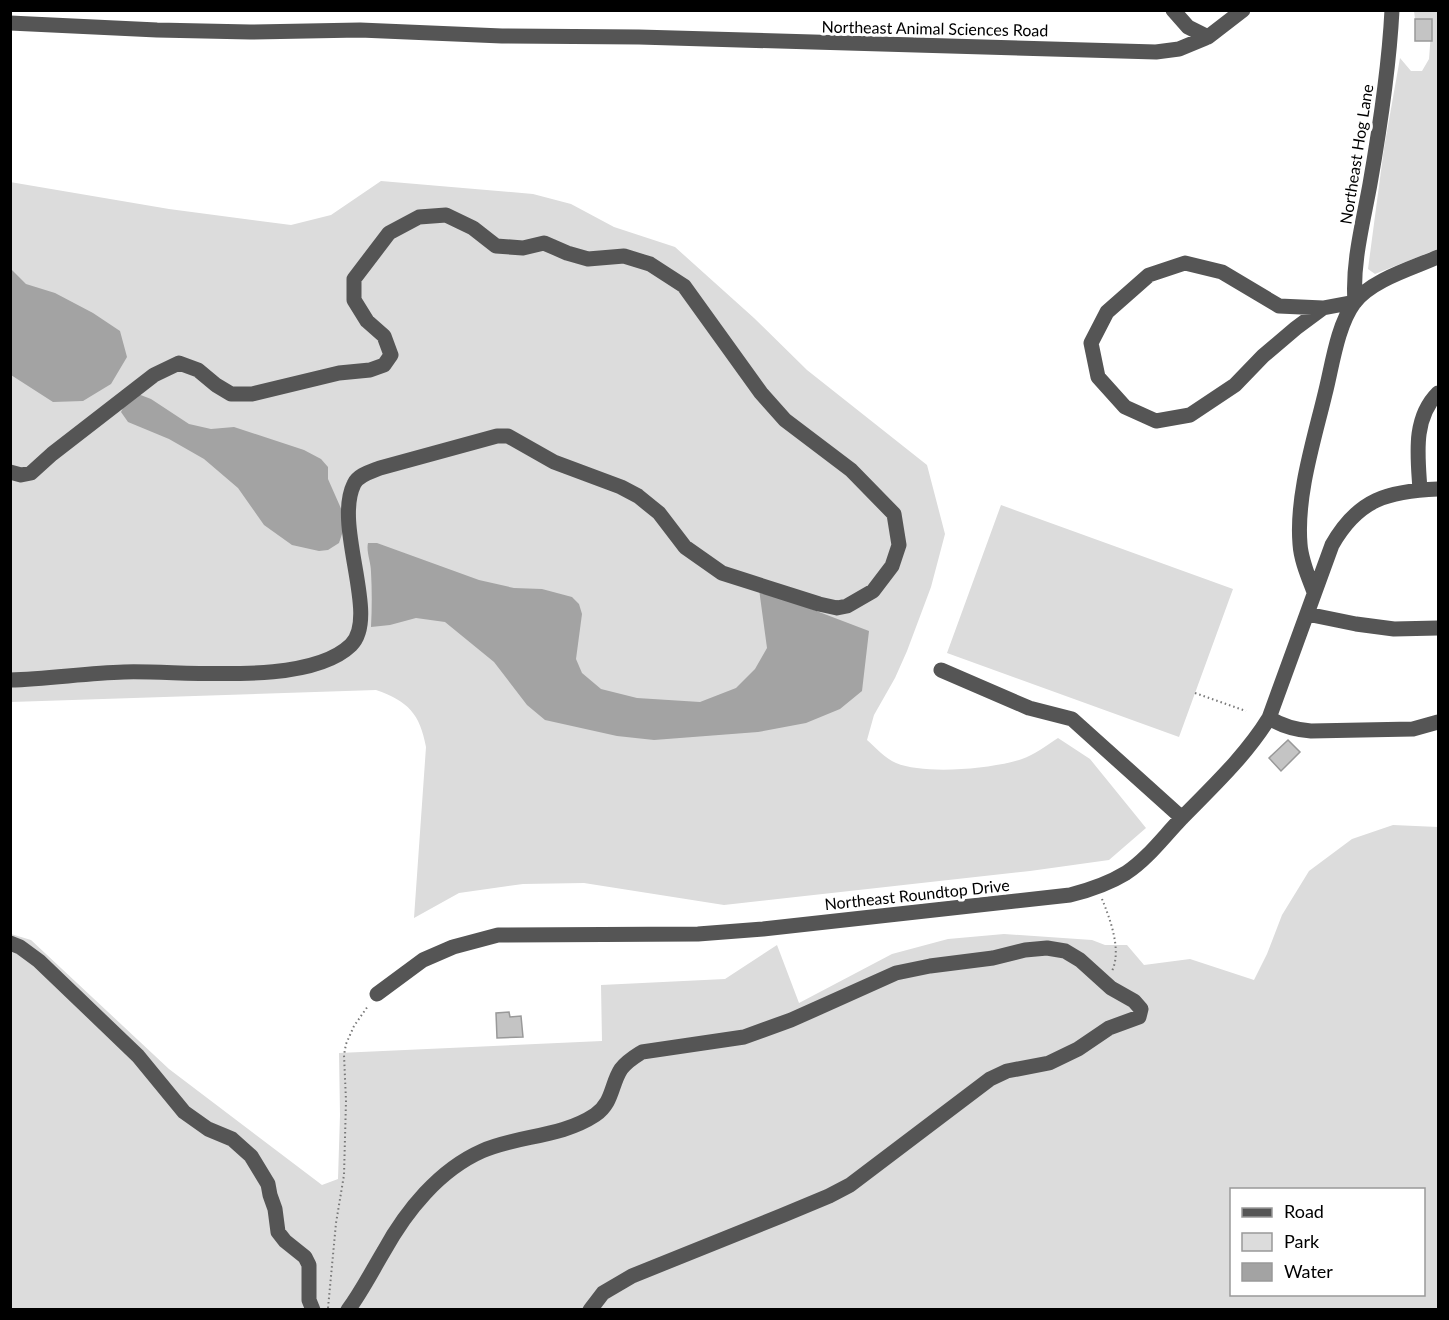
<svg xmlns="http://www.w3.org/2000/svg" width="1449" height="1320" font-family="Lato,sans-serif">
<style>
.green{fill:#dcdcdc;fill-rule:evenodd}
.water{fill:#a3a3a3}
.building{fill:#c4c4c4;stroke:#999;stroke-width:1.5}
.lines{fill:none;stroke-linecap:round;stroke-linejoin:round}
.path{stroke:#777;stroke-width:2;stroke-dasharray:1.5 3;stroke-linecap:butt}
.minor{stroke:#555;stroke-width:15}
.labels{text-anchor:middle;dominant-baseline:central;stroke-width:6;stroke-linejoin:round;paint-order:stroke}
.street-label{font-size:16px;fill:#000;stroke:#fff}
</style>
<rect width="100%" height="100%" fill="#fff"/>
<path class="green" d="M1414 11H1438V249L1375 274 1368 269 1384 148 1400 58 1411 71H1422L1429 59 1432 19H1415Z
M381 181 533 194 571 204 614 227 675 247 754 318 807 370 927 465 945 534 931 587 907 651 895 678 874 715 867 740C876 748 885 758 896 763 925 775 992 769 1022 759 1034 755 1047 745 1058 738L1090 759 1146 828 1109 860 1030 871 724 905 584 883 523 884 459 893 414 918 426 747C420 714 408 701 376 690L11 702 10 182 169 209 291 225 331 215Z
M1001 505 1233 589 1179 737 947 653Z
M1393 825 1438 827V1309H11V934L31 940 169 1069 322 1185 338 1179 340 1115 339 1053 602 1041 601 985 725 979 777 945 799 1003 892 954 948 939 1004 934 1092 940 1105 945H1127L1144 965 1190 959 1254 980 1267 954 1282 915 1309 871 1352 839ZM1232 1190H1424V1294H1232Z"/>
<path class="water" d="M11 269 26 284 55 293 93 313 120 331 127 357 111 384 83 401 53 402 11 375Z
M138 394 151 399 189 424 211 429 234 427 304 450 321 459 328 467V479L343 513 344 528 339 543 328 550 319 551 292 545 264 525 238 488 204 459 169 439 128 422 121 412 127 400Z
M368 543H377L479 580 514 588 542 589 572 597 579 604 582 614 576 659 582 673 601 689 637 698 700 702 736 688 755 669 767 648 759 589 869 631 862 691 840 709 806 723 758 732 654 740 617 736 545 720 527 705 494 662 445 622 416 618 390 625 371 627C372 608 372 590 371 572 371 562 366 552 368 543Z"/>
<path class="building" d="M1415 19H1432V41H1415Z
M1288 740 1300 752 1281 771 1269 758Z
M509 1012 510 1017 521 1016 523 1037 497 1038 496 1013Z"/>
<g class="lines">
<path class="path" d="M1195 693 1246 711
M1102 899C1110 919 1122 950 1112 971
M328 1308 336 1223 344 1175 346 1101 344 1055 346 1044 354 1026 368 1006"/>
<path class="minor" d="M1173 10 1188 27 1208 37 1243 10
M10 23 157 30 250 32 360 30 502 36 639 37 1156 52 1179 49 1208 37
M1355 302C1352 263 1363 223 1370 184 1380 127 1389 69 1392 10
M1323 308 1296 328 1263 356 1235 385 1190 415 1156 421 1125 407 1098 377 1091 343 1107 312 1149 275 1185 263 1222 272 1279 306 1323 308 1355 302
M10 472 21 475 31 473 52 454 154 375 179 363 198 370 216 385 231 394H252L339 373 370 370 384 365 391 355 384 336 367 321 354 300V279L389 233 419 217 446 215 473 228 496 246 523 248 544 243 567 253 588 259 624 256 650 264 684 286 761 393 785 420 851 470 894 514 899 545 892 566 873 591 847 606 837 608 819 604 722 573 685 547 659 513 638 496 621 487 554 462 508 436H497L380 468C370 472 358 475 354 484 333 526 380 617 351 645 308 687 182 670 124 672 86 673 49 679 10 680
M1420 490C1418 457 1412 419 1438 393
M1314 592C1308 576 1301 560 1300 544 1296 496 1314 440 1325 394 1332 367 1337 326 1354 303 1371 280 1413 268 1438 257
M1307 614 1356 624 1394 629 1438 628
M941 670 1029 708 1072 719 1182 818
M1269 718C1282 726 1296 730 1311 731L1413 729 1438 722
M10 943 20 947 39 961 138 1056 184 1112 208 1129 232 1139 251 1156 268 1184 270 1195 275 1209 278 1232 285 1241 305 1257 309 1265V1300L313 1310
M377 994 423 960 453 947 498 935 698 934 763 929 1070 895C1090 890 1108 884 1126 873 1146 860 1162 839 1178 822 1210 789 1245 757 1269 718L1332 545C1358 499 1388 491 1438 489
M348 1310C362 1291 372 1271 384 1251 406 1211 439 1170 482 1151 518 1135 560 1138 595 1115 613 1103 611 1084 621 1069 627 1061 634 1057 642 1052L744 1037 791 1020 896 973 930 966 993 958 1025 950 1047 948 1065 951 1080 960 1111 988 1134 1001 1141 1009 1139 1017 1109 1028 1078 1049 1049 1063 1007 1071 990 1079 850 1185 829 1196 781 1216 632 1276 603 1293 590 1310"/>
</g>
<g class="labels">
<g class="street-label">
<text transform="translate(935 28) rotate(1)">Northeast Animal Sciences Road</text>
<text transform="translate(1356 154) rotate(-81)">Northeast Hog Lane</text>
<text transform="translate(917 894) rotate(-6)">Northeast Roundtop Drive</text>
</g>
</g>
<rect width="1449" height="1320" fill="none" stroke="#000000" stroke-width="24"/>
<rect x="1230" y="1188" width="195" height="108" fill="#ffffff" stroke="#999999" stroke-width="1.5"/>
<rect x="1242" y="1208" width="30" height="9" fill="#555555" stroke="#999999" stroke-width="1.5"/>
<text x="1284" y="1218" font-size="18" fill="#000000">Road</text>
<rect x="1242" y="1233" width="30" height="18" fill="#dcdcdc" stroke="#999999" stroke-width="1.5"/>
<text x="1284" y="1248" font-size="18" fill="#000000">Park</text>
<rect x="1242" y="1263" width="30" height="18" fill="#a3a3a3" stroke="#999999" stroke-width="1.5"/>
<text x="1284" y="1278" font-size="18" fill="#000000">Water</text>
</svg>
